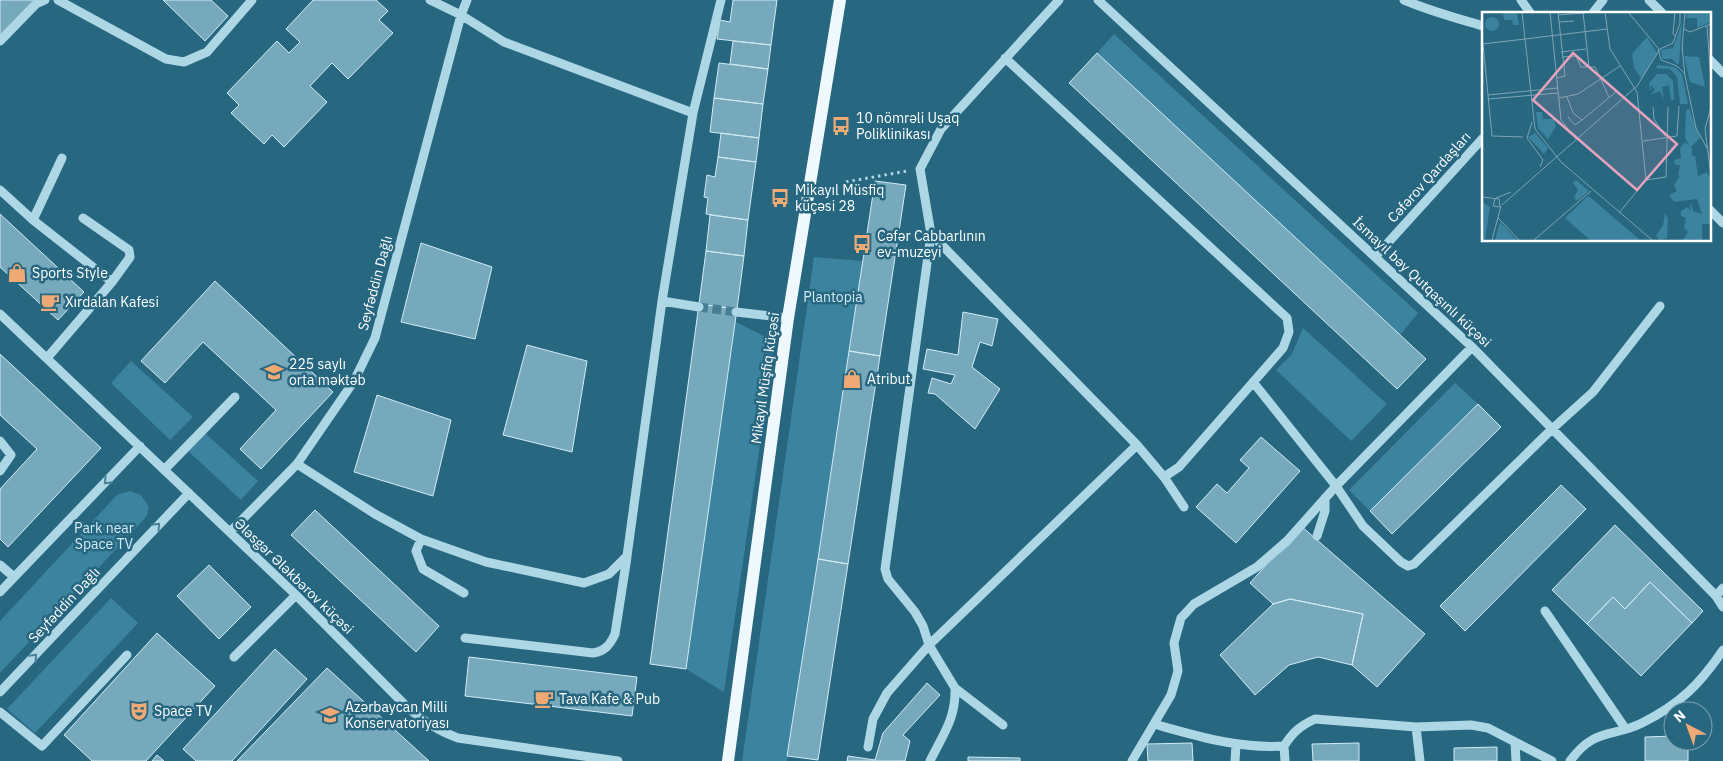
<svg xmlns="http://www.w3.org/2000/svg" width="1723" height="761" font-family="'IBM Plex Sans',sans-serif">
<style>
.green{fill:#3b839e}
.building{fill:#77a9bc;stroke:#d1ebf5}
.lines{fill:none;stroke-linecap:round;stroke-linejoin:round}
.minor-tunnel{stroke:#477e93;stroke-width:9;stroke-dasharray:9 4.5;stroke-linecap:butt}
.path{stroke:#aed7e6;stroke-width:3;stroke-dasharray:2.5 4;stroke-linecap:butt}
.minor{stroke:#aed7e6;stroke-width:9}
.major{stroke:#eff8fd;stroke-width:12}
.oneway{stroke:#49839a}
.labels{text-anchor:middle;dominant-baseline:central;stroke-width:5;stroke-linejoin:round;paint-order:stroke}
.poi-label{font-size:14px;fill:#fff;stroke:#276780;text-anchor:start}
.street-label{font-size:14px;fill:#fff;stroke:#276780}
.park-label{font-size:14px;fill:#d1ebf5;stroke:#276780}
.inset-road{fill:none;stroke:#7da4b3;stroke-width:1}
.view{fill:#e7a3bd;fill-opacity:0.15;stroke:#e7a3bd;stroke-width:2.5}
.inset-edge{fill:none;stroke:#fff;stroke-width:2.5}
</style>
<rect width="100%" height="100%" fill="#276780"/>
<path class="green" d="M1114 34 1418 313 1400 335 1097 53Z
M814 257 863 261 787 761H742Z
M734 321 775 342 724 692 686 669Z
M1303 328 1387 404 1351 441 1276 370 1292 354Z
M131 361 193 417 170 440 111 383Z
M1455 383 1478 404 1370 511 1349 490Z
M205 433 258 481 241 500 188 451Z
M130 491 141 495 149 507 146 517 0 673V621L117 495Z
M111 598 138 623 35 733 7 709Z"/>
<path class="building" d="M0 0H36L0 38Z
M163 0H211L228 16 205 41Z
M313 0H376L388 11 379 20 393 33 348 79 332 63 310 86 327 102 284 147 272 135 264 144 231 113 239 105 227 93 277 41 289 53 300 42 286 29Z
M733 0H777L771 45 717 39 720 20 730 22Z
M733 41 771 45 768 69 730 64Z
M1097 53 1426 359 1397 389 1069 83Z
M719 63 768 69 763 104 714 98Z
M714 98 763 104 759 138 710 132Z
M721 133 759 138 756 162 718 157Z
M718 157 756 162 748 220 706 214 708 198 704 197 707 175 715 177Z
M875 181 906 185 880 356 849 351Z
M0 214 84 292 58 320 0 267Z
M710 215 748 220 744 256 706 251Z
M421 243 492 267 475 339 401 322Z
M706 251 744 256 737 309 699 304Z
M215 281 333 392 261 469 240 449 276 410 203 342 165 383 141 361Z
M699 304 737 309 686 669 650 664Z
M963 312 998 319 992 346 980 342 972 367 1000 389 975 429 935 394 928 393 932 378 951 384 955 375 923 369 927 349 958 355Z
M527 345 587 361 572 452 503 435Z
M849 351 880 356 848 564 818 559Z
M0 354 101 448 8 547 0 539V489L37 449 0 415Z
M377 395 451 420 433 496 354 472Z
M1478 404 1501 427 1392 534 1370 511Z
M1261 437 1300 471 1236 543 1196 507 1217 484 1227 493 1249 468 1240 460Z
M1561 485 1586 509 1465 631 1440 606Z
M315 510 439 626 416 652 291 535Z
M1615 525 1703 611 1692 623 1650 582 1625 609 1613 597 1587 624 1552 590Z
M1301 526 1425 634 1377 687 1352 665 1363 614 1290 599 1273 604 1250 583Z
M818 559 848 564 818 760 787 756Z
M209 565 251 607 219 639 177 596Z
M1650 582 1692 623 1641 676 1587 624 1613 597 1625 609Z
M1290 599 1363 614 1352 665 1318 657 1289 665 1255 695 1220 655 1273 604Z
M157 633 215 686 146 761H92L64 735Z
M275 649 307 679 232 761H196L183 749Z
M469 657 637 677 632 716 465 696Z
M327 668 429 761H237Z
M927 683 940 695 903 735 910 741 905 761H847L848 756 875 760 883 733Z
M1673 736V741H1688V761H1645V737Z
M1192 743 1193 761H1148L1147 744Z
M1359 743V761H1313L1312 744Z
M1497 747V761H1454V748Z
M157 755 164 761H152Z
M968 757 1020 758V761H968Z"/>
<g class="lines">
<path class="minor-tunnel" d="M699 307 736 312"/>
<path class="path" d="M846 182 907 171"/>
<path class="minor" d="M58 0 166 59 184 62 207 52 252 0
M430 0 461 15 504 42 693 113
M1098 0 1472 347 1716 596 1723 607
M1404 0C1430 11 1456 18 1483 26
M1521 0 1531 14
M1649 0 1663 14
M1592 14 1603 0
M0 41 36 4 45 0
M1005 58 1287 318 1289 332 1283 348 1179 467 1164 477
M1709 59 1723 73
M0 190 33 220 112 282 47 358
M1709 209 1723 223
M83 218 129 250 130 257 112 282
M33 220 62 158
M931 234 1137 445 1164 477 1184 507
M1375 257 1483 138
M662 301 699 307
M736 312 788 318
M0 314 296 595 408 708C424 721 438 731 458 738L618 761
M1253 382 1336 486 1363 526 1401 562 1408 566 1414 564 1551 430 1593 392 1660 306
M0 441 11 455 0 471
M297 464 375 514 421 539 486 562 584 583 609 574 627 556 662 301 693 113 721 0
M164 470 235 397
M230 532 297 464 354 381 375 338 461 15 467 0
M1317 536 1325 511V498
M421 539 416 551 423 569 464 593
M0 565 14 577
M0 592 140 446
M1716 596 1723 588
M1545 611 1625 728
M465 638 593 653C605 651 610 645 615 634L627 557
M234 657 296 595
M0 692 189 493
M0 712 42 746 127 655
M1154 724C1197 736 1239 749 1284 746 1293 732 1300 726 1315 719L1416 727 1471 725 1488 728 1552 761
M1003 725 955 688 929 645 923 626 915 612 888 579 885 569 931 234 920 169 941 129 1059 0
M1416 727 1420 761
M1515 742 1516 761
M1284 746 1285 761
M868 747 873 719 887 693 929 645 1137 445
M930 761C943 734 956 719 955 688
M1132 761 1171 695 1178 671 1174 643 1181 618 1194 604 1257 567 1287 541 1336 486 1472 347
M1235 761 1236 745
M1570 761C1595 727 1612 738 1642 723 1680 704 1700 684 1723 650"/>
<path class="major" d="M728 761 788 318 840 0"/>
</g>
<defs><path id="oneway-chevron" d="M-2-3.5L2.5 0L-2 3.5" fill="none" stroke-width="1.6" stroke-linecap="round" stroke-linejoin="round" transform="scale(1.25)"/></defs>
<g class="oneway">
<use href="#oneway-chevron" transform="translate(107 481) rotate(134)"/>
<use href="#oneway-chevron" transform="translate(157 526) rotate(-47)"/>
<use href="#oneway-chevron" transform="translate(34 657) rotate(-47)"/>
</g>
<defs>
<g id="bus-bare" transform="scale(1.5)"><path d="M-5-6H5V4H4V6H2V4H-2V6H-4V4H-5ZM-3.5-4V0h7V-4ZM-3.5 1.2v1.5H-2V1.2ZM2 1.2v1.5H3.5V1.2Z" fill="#eea974" stroke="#276780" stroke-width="2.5" paint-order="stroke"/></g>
<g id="shop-bare" transform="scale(1.5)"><path d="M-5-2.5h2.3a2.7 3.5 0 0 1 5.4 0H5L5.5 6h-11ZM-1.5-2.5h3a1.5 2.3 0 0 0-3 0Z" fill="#eea974" stroke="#276780" stroke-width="2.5" paint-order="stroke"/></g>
<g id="cafe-bare" transform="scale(1.5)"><path d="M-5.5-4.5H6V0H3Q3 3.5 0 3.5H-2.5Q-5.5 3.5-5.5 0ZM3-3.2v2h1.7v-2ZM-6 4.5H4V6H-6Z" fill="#eea974" stroke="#276780" stroke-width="2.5" paint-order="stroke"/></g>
<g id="school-bare" transform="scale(1.5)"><path d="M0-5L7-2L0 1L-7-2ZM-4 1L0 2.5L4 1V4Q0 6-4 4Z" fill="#eea974" stroke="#276780" stroke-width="2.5" paint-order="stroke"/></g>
<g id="theatre-bare" transform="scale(1.5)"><path d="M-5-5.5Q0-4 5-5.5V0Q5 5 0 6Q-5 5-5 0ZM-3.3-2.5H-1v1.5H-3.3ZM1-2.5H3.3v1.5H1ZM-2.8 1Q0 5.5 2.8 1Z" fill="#eea974" stroke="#276780" stroke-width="2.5" paint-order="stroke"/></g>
<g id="university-bare" transform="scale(1.5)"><path d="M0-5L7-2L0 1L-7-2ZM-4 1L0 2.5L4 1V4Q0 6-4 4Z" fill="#eea974" stroke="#276780" stroke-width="2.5" paint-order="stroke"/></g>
</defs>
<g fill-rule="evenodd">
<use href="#bus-bare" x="841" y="126"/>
<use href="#bus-bare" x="780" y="198"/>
<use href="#bus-bare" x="862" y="244"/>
<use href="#shop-bare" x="17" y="273"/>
<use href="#cafe-bare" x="50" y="302"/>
<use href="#school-bare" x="274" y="372"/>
<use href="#shop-bare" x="852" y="379"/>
<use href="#cafe-bare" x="544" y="699"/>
<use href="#theatre-bare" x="139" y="711"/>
<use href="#university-bare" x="330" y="715"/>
</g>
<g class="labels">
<g class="poi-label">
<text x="856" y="118">10 nömrəli Uşaq<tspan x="856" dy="16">Poliklinikası</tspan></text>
<text x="795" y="190">Mikayıl Müsfiq<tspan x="795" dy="16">küçəsi 28</tspan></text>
<text x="877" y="236">Cəfər Cabbarlının<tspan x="877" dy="16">ev-muzeyi</tspan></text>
<text x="32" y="273">Sports Style</text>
<text x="65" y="302">Xırdalan Kafesi</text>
<text x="289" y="364">225 saylı<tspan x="289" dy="16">orta məktəb</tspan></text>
<text x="867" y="379">Atribut</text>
<text x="559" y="699">Tava Kafe &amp; Pub</text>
<text x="345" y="707">Azərbaycan Milli<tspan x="345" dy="16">Konservatoriyası</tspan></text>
<text x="154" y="711">Space TV</text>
</g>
<g class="street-label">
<text transform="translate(1429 177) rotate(-48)">Cəfərov Qardaşları</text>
<text transform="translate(1422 282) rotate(43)">İsmayıl bəy Qutqaşınlı küçəsi</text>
<text transform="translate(375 283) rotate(-75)">Seyfəddin Dağlı</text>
<text transform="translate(765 378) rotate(-82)">Mikayıl Müşfiq küçəsi</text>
<text transform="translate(294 576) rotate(44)">Ələsgər Ələkbərov küçəsi</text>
<text transform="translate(64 605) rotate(-47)">Seyfəddin Dağlı</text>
</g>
<g class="park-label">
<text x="833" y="297">Plantopia</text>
<text x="104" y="528">Park near<tspan x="104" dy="16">Space TV</tspan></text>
</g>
</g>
<g transform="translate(1482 12)">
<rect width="229" height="229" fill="#276780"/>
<path d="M21 0H35L37 13H31L30 8H22ZM205 0H229V10L215 16V6H204ZM3 12a7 7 0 1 1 14 0a7 7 0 1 1-14 0ZM200 11 197 51 195 52 190 47H180L179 38 191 36ZM165 25 175 41 160 67 152 56 150 42ZM202 44 217 45 223 75 208 70ZM176 53 193 55 200 62 206 92H198L195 65 188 57 174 56ZM175 62H184L191 69 192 88H189L187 73 180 75 182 87 178 79 168 83 173 78 169 73 168 80 167 71ZM207 96 218 126 208 136 203 125 204 99ZM54 100H60L61 107H72L74 114 66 127 56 116ZM53 121 66 136 62 142 46 125ZM203 130 210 136V144H213L216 164 225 160 229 167V212H220V228H201L206 220 202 216 204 206 199 204V199L206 195 208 199 209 190 211 199 220 202 215 187 192 190 187 183 195 179 192 173 198 164 196 163 198 153H193L192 148 199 146 198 136ZM94 168 107 179 95 189 92 185 96 178 91 171ZM106 184 109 186 158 228H108L83 206ZM0 190 8 195 3 228H0ZM183 201 186 206 185 226 177 228 174 223 181 214ZM18 210 35 228H13Z" fill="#3b839e"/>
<path class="inset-road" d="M40 0 53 117 79 150 170 228M68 0 79 108 94 127M101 0 107 55M123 0 128 37 155 80 164 168M146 0 176 36 179 48 195 54 202 61M193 0 191 22 194 25M76 3 101 1M77 10 92 9M225 14 229 70M202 17 208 20 229 12M43 27 125 17M0 32 43 27M1 32 10 124 41 125M200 35 203 64 214 116 225 136M200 37 203 0M79 40 104 37M80 45 94 44 99 55H113L127 85M75 66 83 64 76 0M6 83 76 76M85 85 91 101 100 108 135 79M77 86 96 82 138 54M6 87 76 81M171 95 172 107 183 124M229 95 223 117 229 164M86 105 93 113 100 108M50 110 45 126 61 148 58 155M161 129 195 124 197 94M164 168 184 165 186 95M0 185 17 187 18 195 11 194 13 187M14 186 29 180M20 193 155 74 178 37 191 31 198 11V0M137 201 164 168M16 206 37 228M10 228 19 194M52 228 109 179"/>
<path class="view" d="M91 41 195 132 155 178 51 88Z"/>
<rect width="229" height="229" class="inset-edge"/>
</g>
<g transform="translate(1688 726) rotate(319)"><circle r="24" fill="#276780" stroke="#7da4b3"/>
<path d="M0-4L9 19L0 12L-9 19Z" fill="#eea974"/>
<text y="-8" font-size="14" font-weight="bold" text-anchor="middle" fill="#ffffff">N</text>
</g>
</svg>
